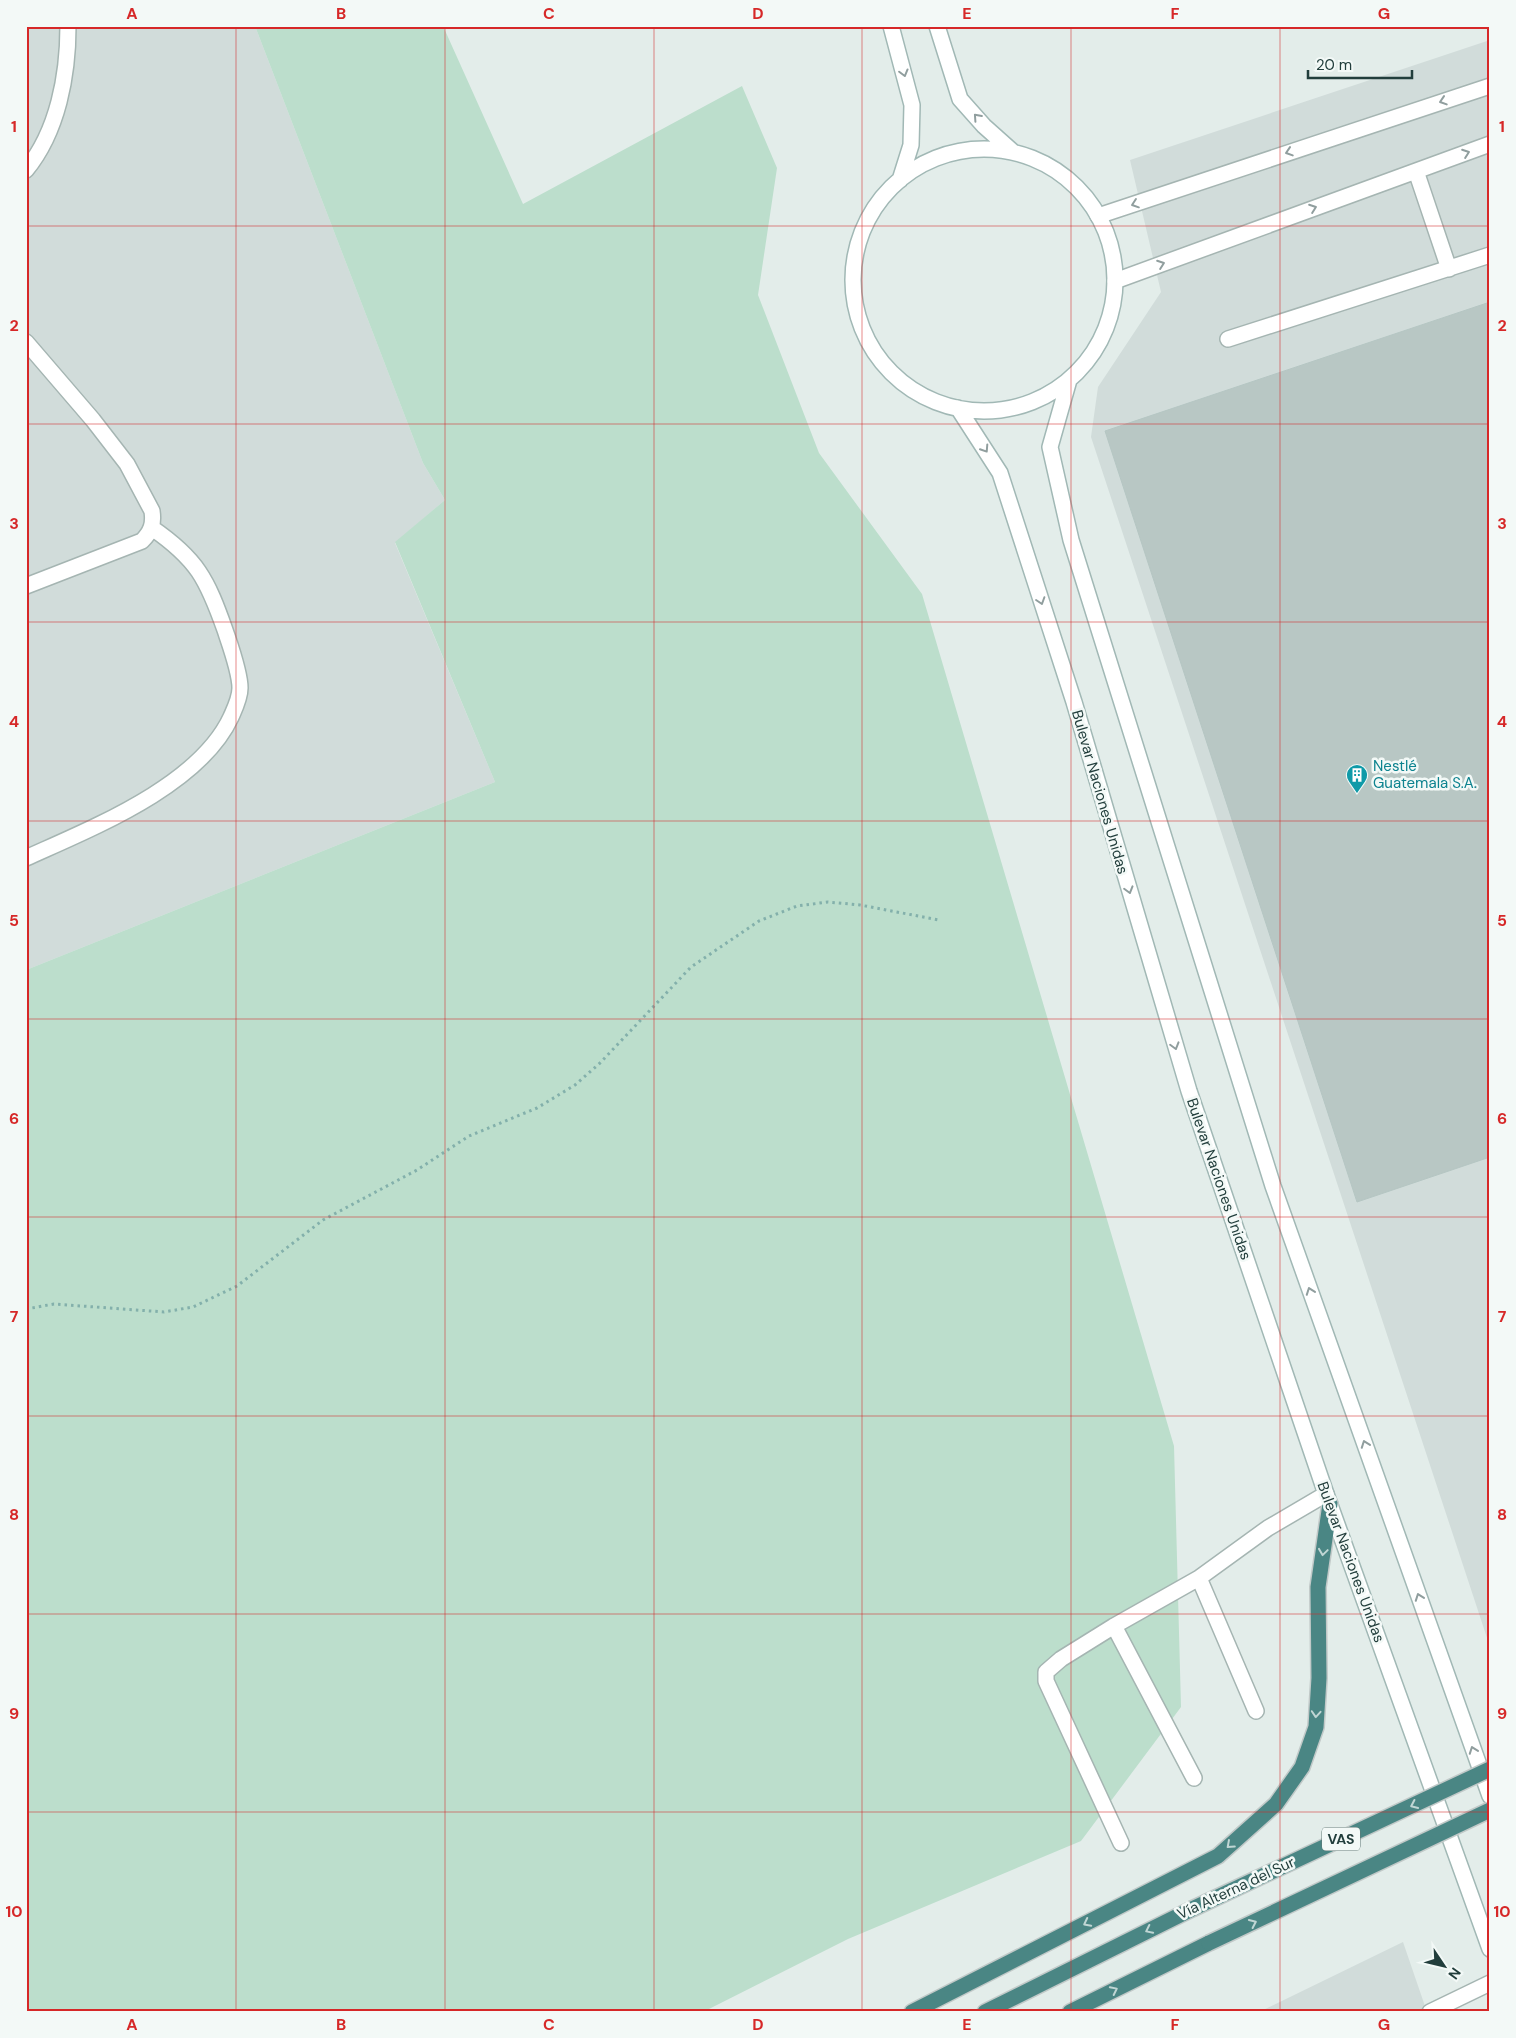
<svg xmlns="http://www.w3.org/2000/svg" width="1516" height="2038" font-family="'DM Sans',sans-serif">
<style>
.built{fill:#d1dcda}
.green{fill:#bcdecc}
.building{fill:#b8c7c4;stroke:#b5c6c3}
.lines{fill:none;stroke-linecap:round;stroke-linejoin:round}
.service-casing{stroke:#a5b5b2;stroke-width:18}
.secondary-casing{stroke:#a1b8b5;stroke-width:18}
.trunk-casing{stroke:#c1c9c8;stroke-width:18}
.path{stroke:#83b0ab;stroke-width:3;stroke-dasharray:2.5 4;stroke-linecap:butt}
.service{stroke:#fff;stroke-width:15}
.secondary{stroke:#fff;stroke-width:15}
.trunk{stroke:#4a8684;stroke-width:15}
.trunk-bridge-casing{stroke:#c1c9c8;stroke-width:18;stroke-linecap:butt}
.trunk-bridge{stroke:#4a8684;stroke-width:15}
.oneway{stroke:#909e9e}
.oneway2{stroke:#c0d6d4}
.grid{fill:none;stroke:#d62828;stroke-width:1;stroke-opacity:0.55}
.labels{text-anchor:middle;dominant-baseline:central;stroke-width:5;stroke-linejoin:round;paint-order:stroke}
.shield{fill:#f3f9f7;stroke:#617674;stroke-width:1}
.shield-label{font-size:14px;font-weight:bold;fill:#223e3c}
.culture-label{font-size:15px;fill:#0d838f;stroke:#f3f9f7;text-anchor:start}
.street-label{font-size:15px;fill:#223e3c;stroke:#f3f9f7}
.neatline{fill:none;stroke:#d62828;stroke-width:2}
.grid-label{font-size:16px;text-anchor:middle;font-weight:bold;fill:#d62828}
</style>
<rect width="100%" height="100%" fill="#e3edea"/>
<path class="built" d="M26 26H255L423 463 445 500 395 543 495 782 26 970Z
M1490 40V1647L1091 437 1098 387 1161 292 1130 160Z
M1403 1942 1427 2012H1259Z"/>
<path class="green" d="M255 26H443L523 204 742 86 777 168 758 295 819 453 922 594 1174 1446 1181 1707 1081 1841 848 1939 703 2012H26V970L495 782 395 542 445 500 423 463Z"/>
<path class="building" d="M1490 302V1157L1357 1202 1105 431Z"/>
<g class="lines">
<g class="service-casing">
<path id="service" d="M26 170C58 131 68 75 68 26
M1416 171 1449 269
M1098 216 1490 86
M1115 281 1490 144
M1228 339 1490 255
M26 342 93 420 127 464 152 511C154 524 151 532 142 541L26 586
M26 858C92 828 199 786 231 717 235 708 240 698 240 688 240 672 230 645 225 630 207 579 197 559 152 528
M1199 1578 1256 1711
M1114 1626 1194 1778
M1121 1843 1046 1681V1672L1061 1659 1114 1626 1199 1578 1268 1528 1326 1494
M1430 2012 1490 1983"/>
</g>
<g class="secondary-casing">
<path id="secondary" d="M891 26 912 105 911 145 900 180
M937 26 960 99 984 126 1012 151
M853 280a131 131 0 1 1 262 0a131 131 0 1 1-262 0Z
M1069 380 1050 447 1071 540 1273 1186 1490 1796
M958 408 1000 473 1074 702 1189 1091 1326 1494 1490 1949"/>
</g>
<g class="trunk-casing">
<path id="trunk" d="M912 2012 1218 1856 1276 1804 1302 1767 1316 1727 1319 1678 1318 1587 1330 1504
M985 2012 1192 1909
M1070 2012 1209 1943"/>
</g>
<path class="path" d="M26 1309 54 1304 164 1312 193 1307 237 1286 323 1220 417 1170 469 1136 537 1108 575 1085 600 1063 691 967 759 921 797 906 828 902 860 905 939 920"/>
<use href="#service" class="service"/>
<use href="#secondary" class="secondary"/>
<use href="#trunk" class="trunk"/>
<g class="trunk-bridge-casing">
<path id="trunk-bridge" d="M1192 1909 1490 1769
M1209 1943 1490 1810"/>
</g>
<use href="#trunk-bridge" class="trunk-bridge"/>
</g>
<defs><path id="oneway-chevron" d="M-2-3.5L2.5 0L-2 3.5" fill="none" stroke-width="1.6" stroke-linecap="round" stroke-linejoin="round" transform="scale(1.25)"/></defs>
<g class="oneway">
<use href="#oneway-chevron" transform="translate(904 73) rotate(75)"/>
<use href="#oneway-chevron" transform="translate(1443 101) rotate(162)"/>
<use href="#oneway-chevron" transform="translate(977 117) rotate(-132)"/>
<use href="#oneway-chevron" transform="translate(1289 152) rotate(162)"/>
<use href="#oneway-chevron" transform="translate(1466 153) rotate(-20)"/>
<use href="#oneway-chevron" transform="translate(1135 204) rotate(161)"/>
<use href="#oneway-chevron" transform="translate(1313 208) rotate(-20)"/>
<use href="#oneway-chevron" transform="translate(1161 264) rotate(-20)"/>
<use href="#oneway-chevron" transform="translate(985 449) rotate(57)"/>
<use href="#oneway-chevron" transform="translate(1041 601) rotate(72)"/>
<use href="#oneway-chevron" transform="translate(1129 890) rotate(74)"/>
<use href="#oneway-chevron" transform="translate(1175 1046) rotate(74)"/>
<use href="#oneway-chevron" transform="translate(1310 1291) rotate(-110)"/>
<use href="#oneway-chevron" transform="translate(1365 1444) rotate(-110)"/>
<use href="#oneway-chevron" transform="translate(1419 1597) rotate(-110)"/>
<use href="#oneway-chevron" transform="translate(1473 1750) rotate(-110)"/>
</g>
<g class="oneway2">
<use href="#oneway-chevron" transform="translate(1323 1552) rotate(98)"/>
<use href="#oneway-chevron" transform="translate(1316 1714) rotate(94)"/>
<use href="#oneway-chevron" transform="translate(1414 1805) rotate(155)"/>
<use href="#oneway-chevron" transform="translate(1230 1845) rotate(138)"/>
<use href="#oneway-chevron" transform="translate(1087 1923) rotate(153)"/>
<use href="#oneway-chevron" transform="translate(1253 1923) rotate(-25)"/>
<use href="#oneway-chevron" transform="translate(1149 1930) rotate(154)"/>
<use href="#oneway-chevron" transform="translate(1114 1990) rotate(-26)"/>
</g>
<path class="grid" d="M236 26V2012M445 26V2012M654 26V2012M862 26V2012M1071 26V2012M1280 26V2012M26 226H1490M26 424H1490M26 622H1490M26 821H1490M26 1019H1490M26 1217H1490M26 1416H1490M26 1614H1490M26 1812H1490"/>
<defs>
<g id="building-pin" transform="scale(1.125)"><path d="M0 17L-7.5 6A9.5 9.5 0 1 1 7.5 6Z" fill="#0f9aa8" stroke="#f3f9f7"/><path d="M-4-6H4V6H1V3H-1V6H-4ZM-2.5-4.3h1.7v1.8h-1.7ZM.8-4.3h1.7v1.8H.8ZM-2.5-1h1.7V.8h-1.7ZM.8-1h1.7V.8H.8Z" fill="#fff"/></g>
</defs>
<g fill-rule="evenodd">
<use href="#building-pin" x="1357" y="775"/>
</g>
<g class="labels">
<rect class="shield" x="1322" y="1827.5" width="38" height="23" rx="4"/>
<g class="shield-label">
<text x="1341" y="1839">VAS</text>
</g>
<g class="culture-label">
<text x="1373" y="766">Nestlé<tspan x="1373" dy="17">Guatemala S.A.</tspan></text>
</g>
<g class="street-label">
<text transform="translate(1100 792) rotate(74)">Bulevar Naciones Unidas</text>
<text transform="translate(1219 1179) rotate(71)">Bulevar Naciones Unidas</text>
<text transform="translate(1351 1562) rotate(70)">Bulevar Naciones Unidas</text>
<text transform="translate(1236 1888) rotate(-25)">Vía Alterna del Sur</text>
</g>
</g>
<rect width="1516" height="2038" fill="none" stroke="#f3f9f7" stroke-width="55"/>
<g transform="translate(1444 1966) rotate(125)" stroke="#f3f9f7" stroke-width="4" paint-order="stroke">
<path d="M0-4L9 19L0 12L-9 19Z" fill="#223e3c"/>
<text y="-8" font-size="14" font-weight="bold" text-anchor="middle" fill="#223e3c">N</text>
</g>
<path d="M1308 70v8h104v-8" fill="none" stroke="#223e3c" stroke-width="2.5"/>
<text x="1316" y="70" font-size="15" fill="#223e3c" stroke="#f3f9f7" stroke-width="4" paint-order="stroke">20 m</text>
<rect x="28" y="28" width="1460" height="1982" class="neatline"/>
<g class="grid-label">
<text x="132" y="19">A</text>
<text x="341" y="19">B</text>
<text x="549" y="19">C</text>
<text x="758" y="19">D</text>
<text x="967" y="19">E</text>
<text x="1175" y="19">F</text>
<text x="1384" y="19">G</text>
<text x="14" y="132">1</text>
<text x="1502" y="132">1</text>
<text x="14" y="331">2</text>
<text x="1502" y="331">2</text>
<text x="14" y="529">3</text>
<text x="1502" y="529">3</text>
<text x="14" y="727">4</text>
<text x="1502" y="727">4</text>
<text x="14" y="926">5</text>
<text x="1502" y="926">5</text>
<text x="14" y="1124">6</text>
<text x="1502" y="1124">6</text>
<text x="14" y="1322">7</text>
<text x="1502" y="1322">7</text>
<text x="14" y="1520">8</text>
<text x="1502" y="1520">8</text>
<text x="14" y="1719">9</text>
<text x="1502" y="1719">9</text>
<text x="14" y="1917">10</text>
<text x="1502" y="1917">10</text>
<text x="132" y="2030">A</text>
<text x="341" y="2030">B</text>
<text x="549" y="2030">C</text>
<text x="758" y="2030">D</text>
<text x="967" y="2030">E</text>
<text x="1175" y="2030">F</text>
<text x="1384" y="2030">G</text>
</g>
</svg>
